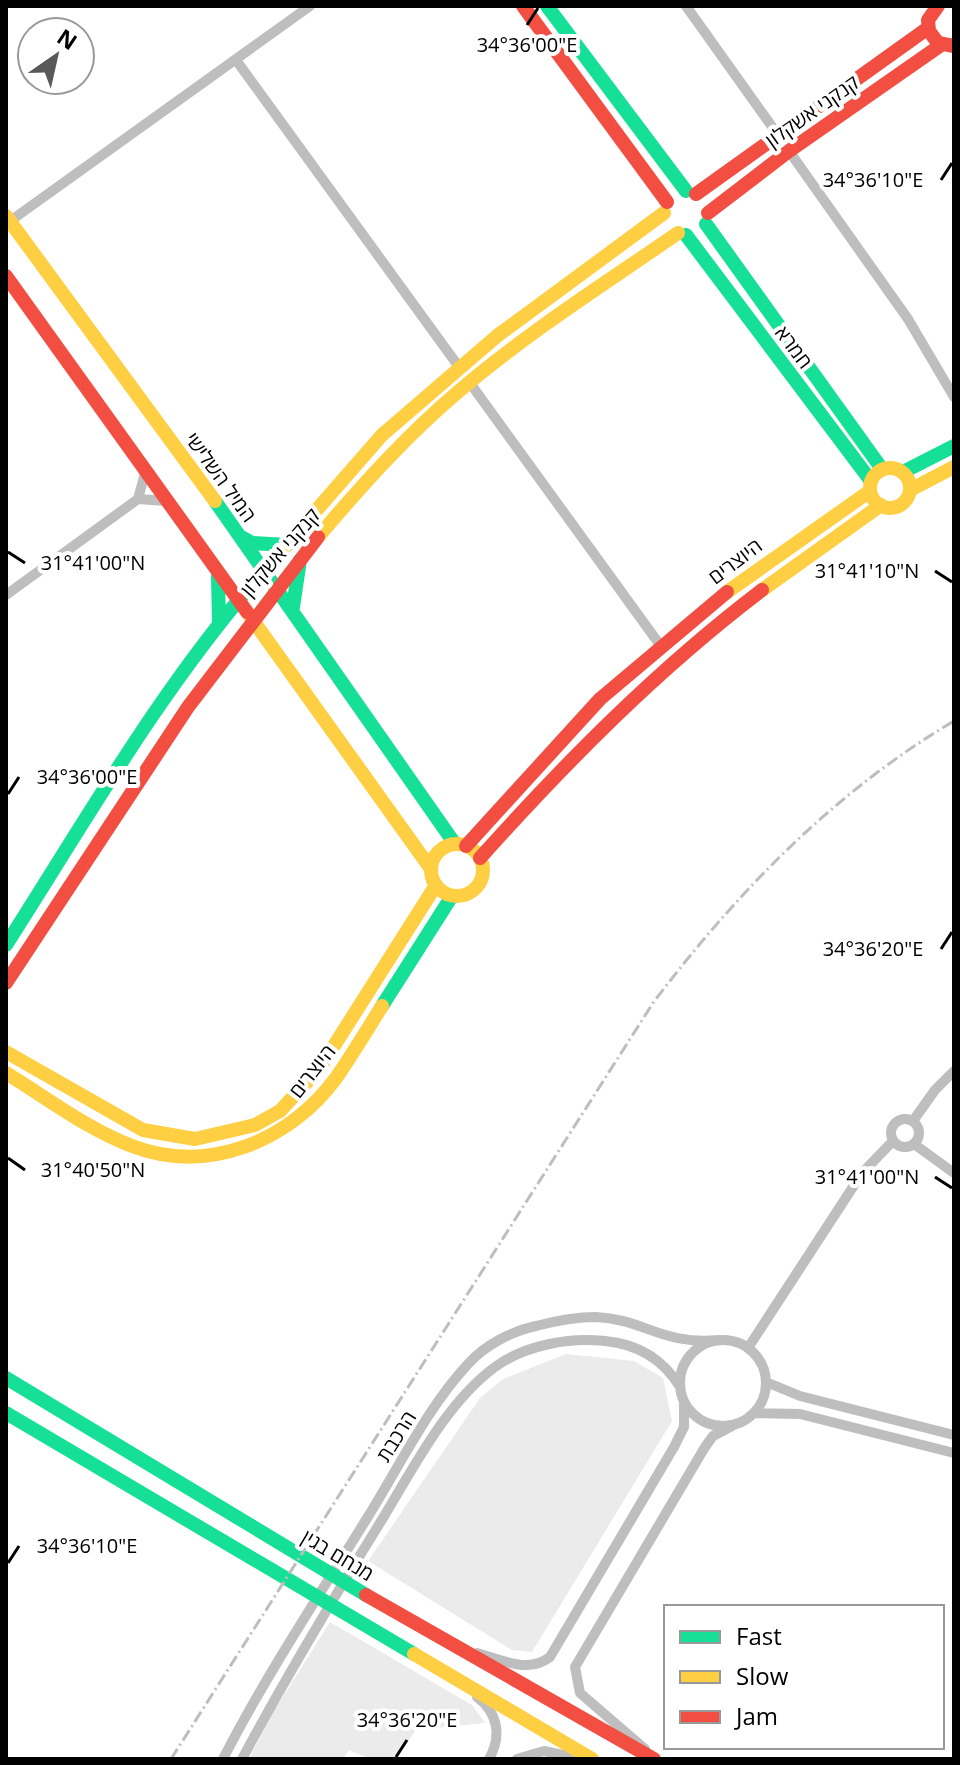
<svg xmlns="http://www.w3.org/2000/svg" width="960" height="1765" font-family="'Open Sans','Noto Sans Hebrew',sans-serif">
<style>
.green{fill:#ebebeb}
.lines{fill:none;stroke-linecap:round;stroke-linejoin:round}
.street{stroke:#bebebe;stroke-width:10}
.fast{stroke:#16e098;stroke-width:14}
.slow{stroke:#ffcf43;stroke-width:14}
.jam{stroke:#f24e42;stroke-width:14}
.rail{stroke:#bebebe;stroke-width:3;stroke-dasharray:12 4 2 4;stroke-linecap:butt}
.ticks{fill:none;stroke:#000;stroke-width:3}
.labels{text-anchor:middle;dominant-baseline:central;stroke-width:8;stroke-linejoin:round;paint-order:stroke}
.street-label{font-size:20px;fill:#000;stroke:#fff}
.ticks-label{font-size:20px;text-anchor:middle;fill:#000;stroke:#fff;stroke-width:8;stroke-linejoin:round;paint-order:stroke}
</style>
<rect width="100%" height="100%" fill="#fff"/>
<path class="green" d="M566 1354 634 1361 663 1378 672 1421 532 1652 512 1650 368 1561 480 1398 503 1379Z
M330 1622 472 1705 485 1723 416 1730 396 1759H370L349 1750 343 1759H249L272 1714Z"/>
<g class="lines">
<path class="street" d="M686 6 778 135
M236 60 459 367
M789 151 908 319 954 397
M6 224 310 6
M470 383 660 645
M145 473 138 499 166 501
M6 595 138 499
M891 1133a14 14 0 1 1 28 0a14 14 0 1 1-28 0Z
M913 1121 935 1090 954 1071
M914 1144 954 1173
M680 1383a43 43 0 1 1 86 0a43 43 0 1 1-86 0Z
M748 1348 862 1173 893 1141
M766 1382 800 1396 954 1435
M755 1413 800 1414 954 1453
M477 1653C502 1660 528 1674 550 1657L674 1447 684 1427V1401
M477 1697C498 1713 502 1736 489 1759
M645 1749 580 1693 575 1667 705 1447 713 1436 732 1426
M223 1759C266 1675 319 1596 369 1515 400 1465 428 1407 468 1364 485 1345 512 1331 536 1326 555 1321 576 1317 596 1317 643 1319 664 1346 719 1340
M242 1759C286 1677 334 1597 383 1518 414 1467 447 1402 495 1367 525 1345 570 1337 605 1341 637 1344 663 1359 680 1387
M517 1759 544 1751 581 1759"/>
<path class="fast" d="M547 6 686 191
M706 224 882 469
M686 235 871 481
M903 472 954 446
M215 501 455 844
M241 537 252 543 287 545
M218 576 219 622
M293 607 300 560
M6 945C86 820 161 688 259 576
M382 1006 452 896
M6 1378 366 1595
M6 1413 414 1654"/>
<path class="slow" d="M6 216 215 501
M870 488a20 20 0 1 1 40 0a20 20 0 1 1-40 0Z
M910 490 954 467
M318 537C362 485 407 435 459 391 527 333 604 284 678 233
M259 576 382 435 497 336 664 213
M762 590 881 505
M727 592 870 491
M247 612 431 869
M431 870a26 26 0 1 1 52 0a26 26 0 1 1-52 0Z
M6 1052 143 1130 195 1139 255 1125 280 1111 320 1068 436 885
M6 1073C47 1098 87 1129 132 1146 208 1175 290 1141 336 1078 352 1055 367 1030 382 1006
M414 1654 592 1759"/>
<path class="jam" d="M523 6 667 202
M938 6 928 20 929 31 938 43 954 46
M696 194 928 28
M708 213 789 151 941 45
M6 276 247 612
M466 846 600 699 727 592
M480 858C567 761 658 669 762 590
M6 983 188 707 318 537
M366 1595 654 1759"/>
<path class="rail" d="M171 1759 653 1003C736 893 834 792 954 721"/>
</g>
<path class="ticks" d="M527 25 538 8M941 180 952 163M8 552 25 563M935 571 952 582M8 794 19 777M941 949 952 932M8 1158 25 1170M935 1177 952 1188M8 1563 19 1546M396 1757 407 1740"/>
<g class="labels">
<g class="street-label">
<text transform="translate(812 111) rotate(-35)">קנקני אשקלון</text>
<text transform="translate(794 347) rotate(53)">חמרא</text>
<text transform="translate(221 477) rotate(54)">המיל השלישי</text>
<text transform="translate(280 552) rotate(-49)">קנקני אשקלון</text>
<text transform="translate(735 561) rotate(-37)">היוצרים</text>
<text transform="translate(312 1071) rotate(-52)">היוצרים</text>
<text transform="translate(396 1436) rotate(-58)">הרכבת</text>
<text transform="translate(338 1555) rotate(31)">מנחם בגין</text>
</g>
</g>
<g class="ticks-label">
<text x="527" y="52">34°36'00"E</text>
<text x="873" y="187">34°36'10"E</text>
<text x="93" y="570">31°41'00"N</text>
<text x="867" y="578">31°41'10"N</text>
<text x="87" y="784">34°36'00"E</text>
<text x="873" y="956">34°36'20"E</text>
<text x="93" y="1177">31°40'50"N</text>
<text x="867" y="1184">31°41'00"N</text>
<text x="87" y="1553">34°36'10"E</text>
<text x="407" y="1727">34°36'20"E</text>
</g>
<rect width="960" height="1765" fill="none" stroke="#000000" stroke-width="16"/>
<rect x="664" y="1605" width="280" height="144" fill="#ffffff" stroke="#999999" stroke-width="2"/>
<rect x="680" y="1631" width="40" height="12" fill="#16e098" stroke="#999999" stroke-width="2"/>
<text x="736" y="1645" font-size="24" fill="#000000">Fast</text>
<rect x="680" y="1671" width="40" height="12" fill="#ffcf43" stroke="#999999" stroke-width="2"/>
<text x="736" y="1685" font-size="24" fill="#000000">Slow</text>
<rect x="680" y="1711" width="40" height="12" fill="#f24e42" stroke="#999999" stroke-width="2"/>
<text x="736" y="1725" font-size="24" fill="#000000">Jam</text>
<g transform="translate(56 56) rotate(34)"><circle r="38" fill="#ffffff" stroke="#999999" stroke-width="2"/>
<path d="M0-6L14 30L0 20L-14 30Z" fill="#595959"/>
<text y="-12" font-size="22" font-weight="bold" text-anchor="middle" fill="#000000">N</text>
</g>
</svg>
